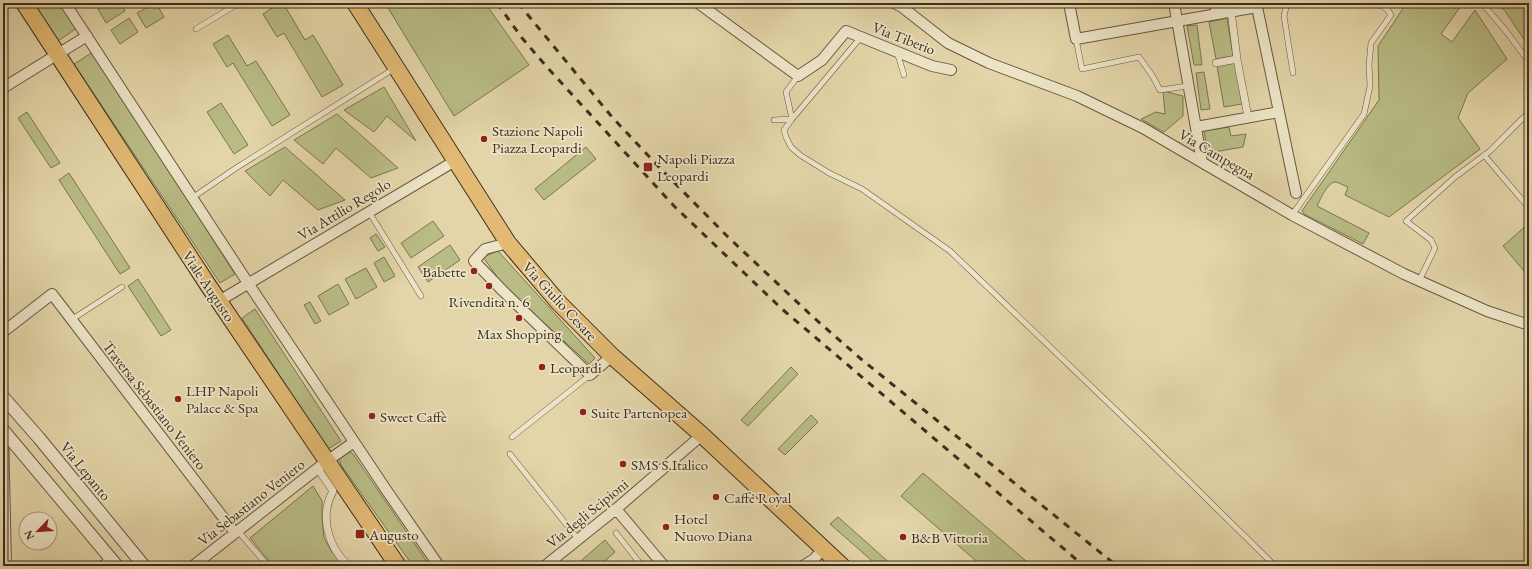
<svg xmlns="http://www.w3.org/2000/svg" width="1532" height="569" font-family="'EB Garamond',serif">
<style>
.green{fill:#b9bc85;stroke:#7c7552}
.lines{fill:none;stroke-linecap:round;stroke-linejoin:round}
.service-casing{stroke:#685842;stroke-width:6}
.pedestrian-casing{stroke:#685842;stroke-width:8}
.minor-casing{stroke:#685842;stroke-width:12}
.tertiary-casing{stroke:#685842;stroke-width:14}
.primary-casing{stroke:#3f2e1f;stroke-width:18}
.service{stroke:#ede4c7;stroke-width:5}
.pedestrian{stroke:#ede4c7;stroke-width:7}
.minor{stroke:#ede4c7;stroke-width:10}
.tertiary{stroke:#ede4c7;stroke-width:12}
.primary{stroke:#e2ba74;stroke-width:16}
.rail{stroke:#3f2e1f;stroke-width:3;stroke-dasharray:7 7;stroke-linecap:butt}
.poi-dot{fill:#8f2418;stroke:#ede4c7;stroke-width:1.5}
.labels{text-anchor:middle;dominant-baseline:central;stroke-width:3.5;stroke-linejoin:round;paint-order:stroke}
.street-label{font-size:15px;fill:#3f2e1f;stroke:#ede4c7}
.poi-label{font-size:15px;fill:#3f2e1f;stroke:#ede4c7;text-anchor:start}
</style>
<rect width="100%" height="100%" fill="#e3d5a9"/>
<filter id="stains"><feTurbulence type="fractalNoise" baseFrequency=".005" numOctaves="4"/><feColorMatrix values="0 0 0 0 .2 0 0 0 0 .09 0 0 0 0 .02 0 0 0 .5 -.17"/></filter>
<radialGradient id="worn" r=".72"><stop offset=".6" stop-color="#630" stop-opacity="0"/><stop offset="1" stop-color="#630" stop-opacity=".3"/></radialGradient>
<path class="green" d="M33 3H60L77 28 58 41Z
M108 3H120L125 11 106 23 98 9Z
M154 3H156L164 17 146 28 137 13Z
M280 3H283L305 40 313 35 343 85 322 97 284 33 277 37 263 14Z
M385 3H485L529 65 454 116Z
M1397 3H1463L1441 34 1452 42 1475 10 1507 59 1468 93 1458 118 1480 149 1389 217 1345 195 1348 187C1344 186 1340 183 1336 182 1328 181 1320 200 1317 206L1369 233 1363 244 1304 214 1302 211 1379 100 1378 46 1404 7Z
M1496 3H1529V47L1505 11Z
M129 18 138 32 120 44 111 30Z
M1227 18 1233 56 1216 59 1209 22Z
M1197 25 1202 65H1194L1187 26Z
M228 35 247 66 256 61 290 115 272 126 233 63 227 67 213 44Z
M93 52 235 274 220 283 74 64Z
M1235 63 1242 104 1224 107 1217 66Z
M1204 72 1210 109 1201 110 1196 73Z
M384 87 416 141 387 116 374 132 344 110Z
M1163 91 1183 96V116L1164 132 1141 119 1156 112 1165 114Z
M221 103 248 145 234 154 207 112Z
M27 112 60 163 51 168 18 118Z
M337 114 398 168 371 178 336 148 323 164 294 140Z
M1229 127 1231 136 1246 134 1243 147 1208 153 1204 131Z
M285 147 345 200 318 210 283 180 270 196 245 171Z
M586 147 596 159 544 200 535 189Z
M69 173 130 268 120 274 59 180Z
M433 221 444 236 411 258 401 243Z
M1529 223V277L1503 246Z
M376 234 385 247 378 251 370 238Z
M450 245 460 260 428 282 418 267Z
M498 251 595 358 589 364 503 285 483 257Z
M384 257 395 276 384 282 374 263Z
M366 268 377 287 356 299 345 279Z
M138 279 171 330 161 336 128 286Z
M338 284 349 304 329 315 318 296Z
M310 302 321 321 315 324 304 305Z
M255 309 341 441 328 449 242 318Z
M791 367 798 374 748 426 741 420Z
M811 415 818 422 785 455 778 449Z
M348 451 353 454 430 566H413L341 465 339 458Z
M923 473 1019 555 1032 566H982L901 496Z
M313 486 322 501V519L324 538 332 552 345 566H273L250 538Z
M838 517 893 566H878L830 524Z
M605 540 615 552 599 566H575Z"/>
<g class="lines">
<g class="service-casing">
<path id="service" d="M1287 3 1284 16 1293 73
M1482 3 1506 31 1529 62
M196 29 239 3
M1076 39 1082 69 1139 57 1152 75 1160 90 1188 86
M897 52 904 75
M798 76 786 92 792 119 861 37
M792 119 784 130 786 137 791 147 800 155 829 173 862 189 950 251 1146 439 1275 566
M774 120 792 119
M1484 155 1529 208
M192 198 236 168 395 68
M369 212 421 296
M1292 215 1364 114 1370 86 1369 65 1371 43 1391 15 1387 9 1377 3
M1419 281 1435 248 1431 240 1406 221 1455 177 1490 151 1529 112
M71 320 122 287
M512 437 590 375
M510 454 578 539
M238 531 268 566
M616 533 642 566"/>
</g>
<g class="pedestrian-casing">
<path id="pedestrian" d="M1231 11 1237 59 1248 117
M1216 63 1237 59
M318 469 333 491C319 516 328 548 349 566"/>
</g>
<g class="minor-casing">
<path id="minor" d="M65 3 248 283 387 491 439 566
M698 3 798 76 822 60 846 31 932 66 951 70
M894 3 902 7 948 43 989 63 1077 96 1143 128 1292 215 1404 274 1487 311 1529 325
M1069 3 1076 39 1257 7 1296 193
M1174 3 1202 162
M1215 3 1217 14
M3 88 87 36
M1196 127 1279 112
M508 243 485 249 474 261 503 291 590 375 612 356
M219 301 455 161
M3 332 52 294 235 533
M3 431 6 566
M616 509 664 566
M103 566 111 560
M193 566 327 461 354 442
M545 566 616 509 702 435
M803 566 814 559
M815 566 814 559 823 549"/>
</g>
<g class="tertiary-casing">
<path id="tertiary" d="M3 397 39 438 144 566
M3 430 117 566"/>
</g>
<g class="primary-casing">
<path id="primary" d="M24 3 208 285 398 566
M355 3 508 243 558 302 612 356 702 435 842 566"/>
</g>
<use href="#service" class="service"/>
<use href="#pedestrian" class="pedestrian"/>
<use href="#minor" class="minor"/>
<use href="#tertiary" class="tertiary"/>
<use href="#primary" class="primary"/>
<path class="rail" d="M497 3 522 38 546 66 674 206 782 309 1084 566
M518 3 612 117 658 166 727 236 813 317 861 359 1117 566"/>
</g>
<g class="poi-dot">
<circle cx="484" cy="139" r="4"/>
<rect x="643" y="162" width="10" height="10" rx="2"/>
<circle cx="474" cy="271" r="4"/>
<circle cx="489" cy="286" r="4"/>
<circle cx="519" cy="318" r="4"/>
<circle cx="542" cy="367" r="4"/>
<circle cx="178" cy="399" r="4"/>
<circle cx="583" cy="412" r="4"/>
<circle cx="372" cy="416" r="4"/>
<circle cx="623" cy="464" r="4"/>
<circle cx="716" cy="497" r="4"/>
<circle cx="666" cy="527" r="4"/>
<rect x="355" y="529" width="10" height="10" rx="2"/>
<circle cx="903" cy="537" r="4"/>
</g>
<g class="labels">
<g class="street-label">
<text transform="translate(904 38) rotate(21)">Via Tiberio</text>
<text transform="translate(1217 154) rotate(30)">Via Campegna</text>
<text transform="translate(344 209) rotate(-31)">Via Attilio Regolo</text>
<text transform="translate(209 286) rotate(56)">Viale Augusto</text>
<text transform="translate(560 301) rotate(47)">Via Giulio Cesare</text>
<text transform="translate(155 405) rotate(52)">Traversa Sebastiano Veniero</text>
<text transform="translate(86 471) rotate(51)">Via Lepanto</text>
<text transform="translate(251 502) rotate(-38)">Via Sebastiano Veniero</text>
<text transform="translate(587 513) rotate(-39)">Via degli Scipioni</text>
</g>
<g class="poi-label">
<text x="492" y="130">Stazione Napoli<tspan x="492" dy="17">Piazza Leopardi</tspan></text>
<text x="657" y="158">Napoli Piazza<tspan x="657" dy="17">Leopardi</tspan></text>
<text x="466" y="271" text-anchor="end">Babette</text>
<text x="489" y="301" text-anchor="middle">Rivendita n. 6</text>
<text x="519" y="333" text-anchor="middle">Max Shopping</text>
<text x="550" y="367">Leopardi</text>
<text x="186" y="390">LHP Napoli<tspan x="186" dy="17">Palace &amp; Spa</tspan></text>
<text x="591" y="412">Suite Partenopea</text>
<text x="380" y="416">Sweet Caffè</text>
<text x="631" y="464">SMS S.Italico</text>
<text x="724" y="497">Caffé Royal</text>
<text x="674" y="518">Hotel<tspan x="674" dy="17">Nuovo Diana</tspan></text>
<text x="369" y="534">Augusto</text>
<text x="911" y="537">B&amp;B Vittoria</text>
</g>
</g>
<rect width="1532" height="569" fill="none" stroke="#e3d5a9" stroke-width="16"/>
<rect x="4" y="4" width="1524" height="561" fill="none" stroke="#3f2e1f" stroke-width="2"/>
<rect x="8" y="8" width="1516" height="553" fill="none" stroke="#3f2e1f"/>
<g transform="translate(38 531) rotate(245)"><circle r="19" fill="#ede4c7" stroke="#a79b84"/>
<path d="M0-3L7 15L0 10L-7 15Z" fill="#8f2418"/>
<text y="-6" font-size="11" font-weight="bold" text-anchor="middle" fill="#3f2e1f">N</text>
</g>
<rect width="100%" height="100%" filter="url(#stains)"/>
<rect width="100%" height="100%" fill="url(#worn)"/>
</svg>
